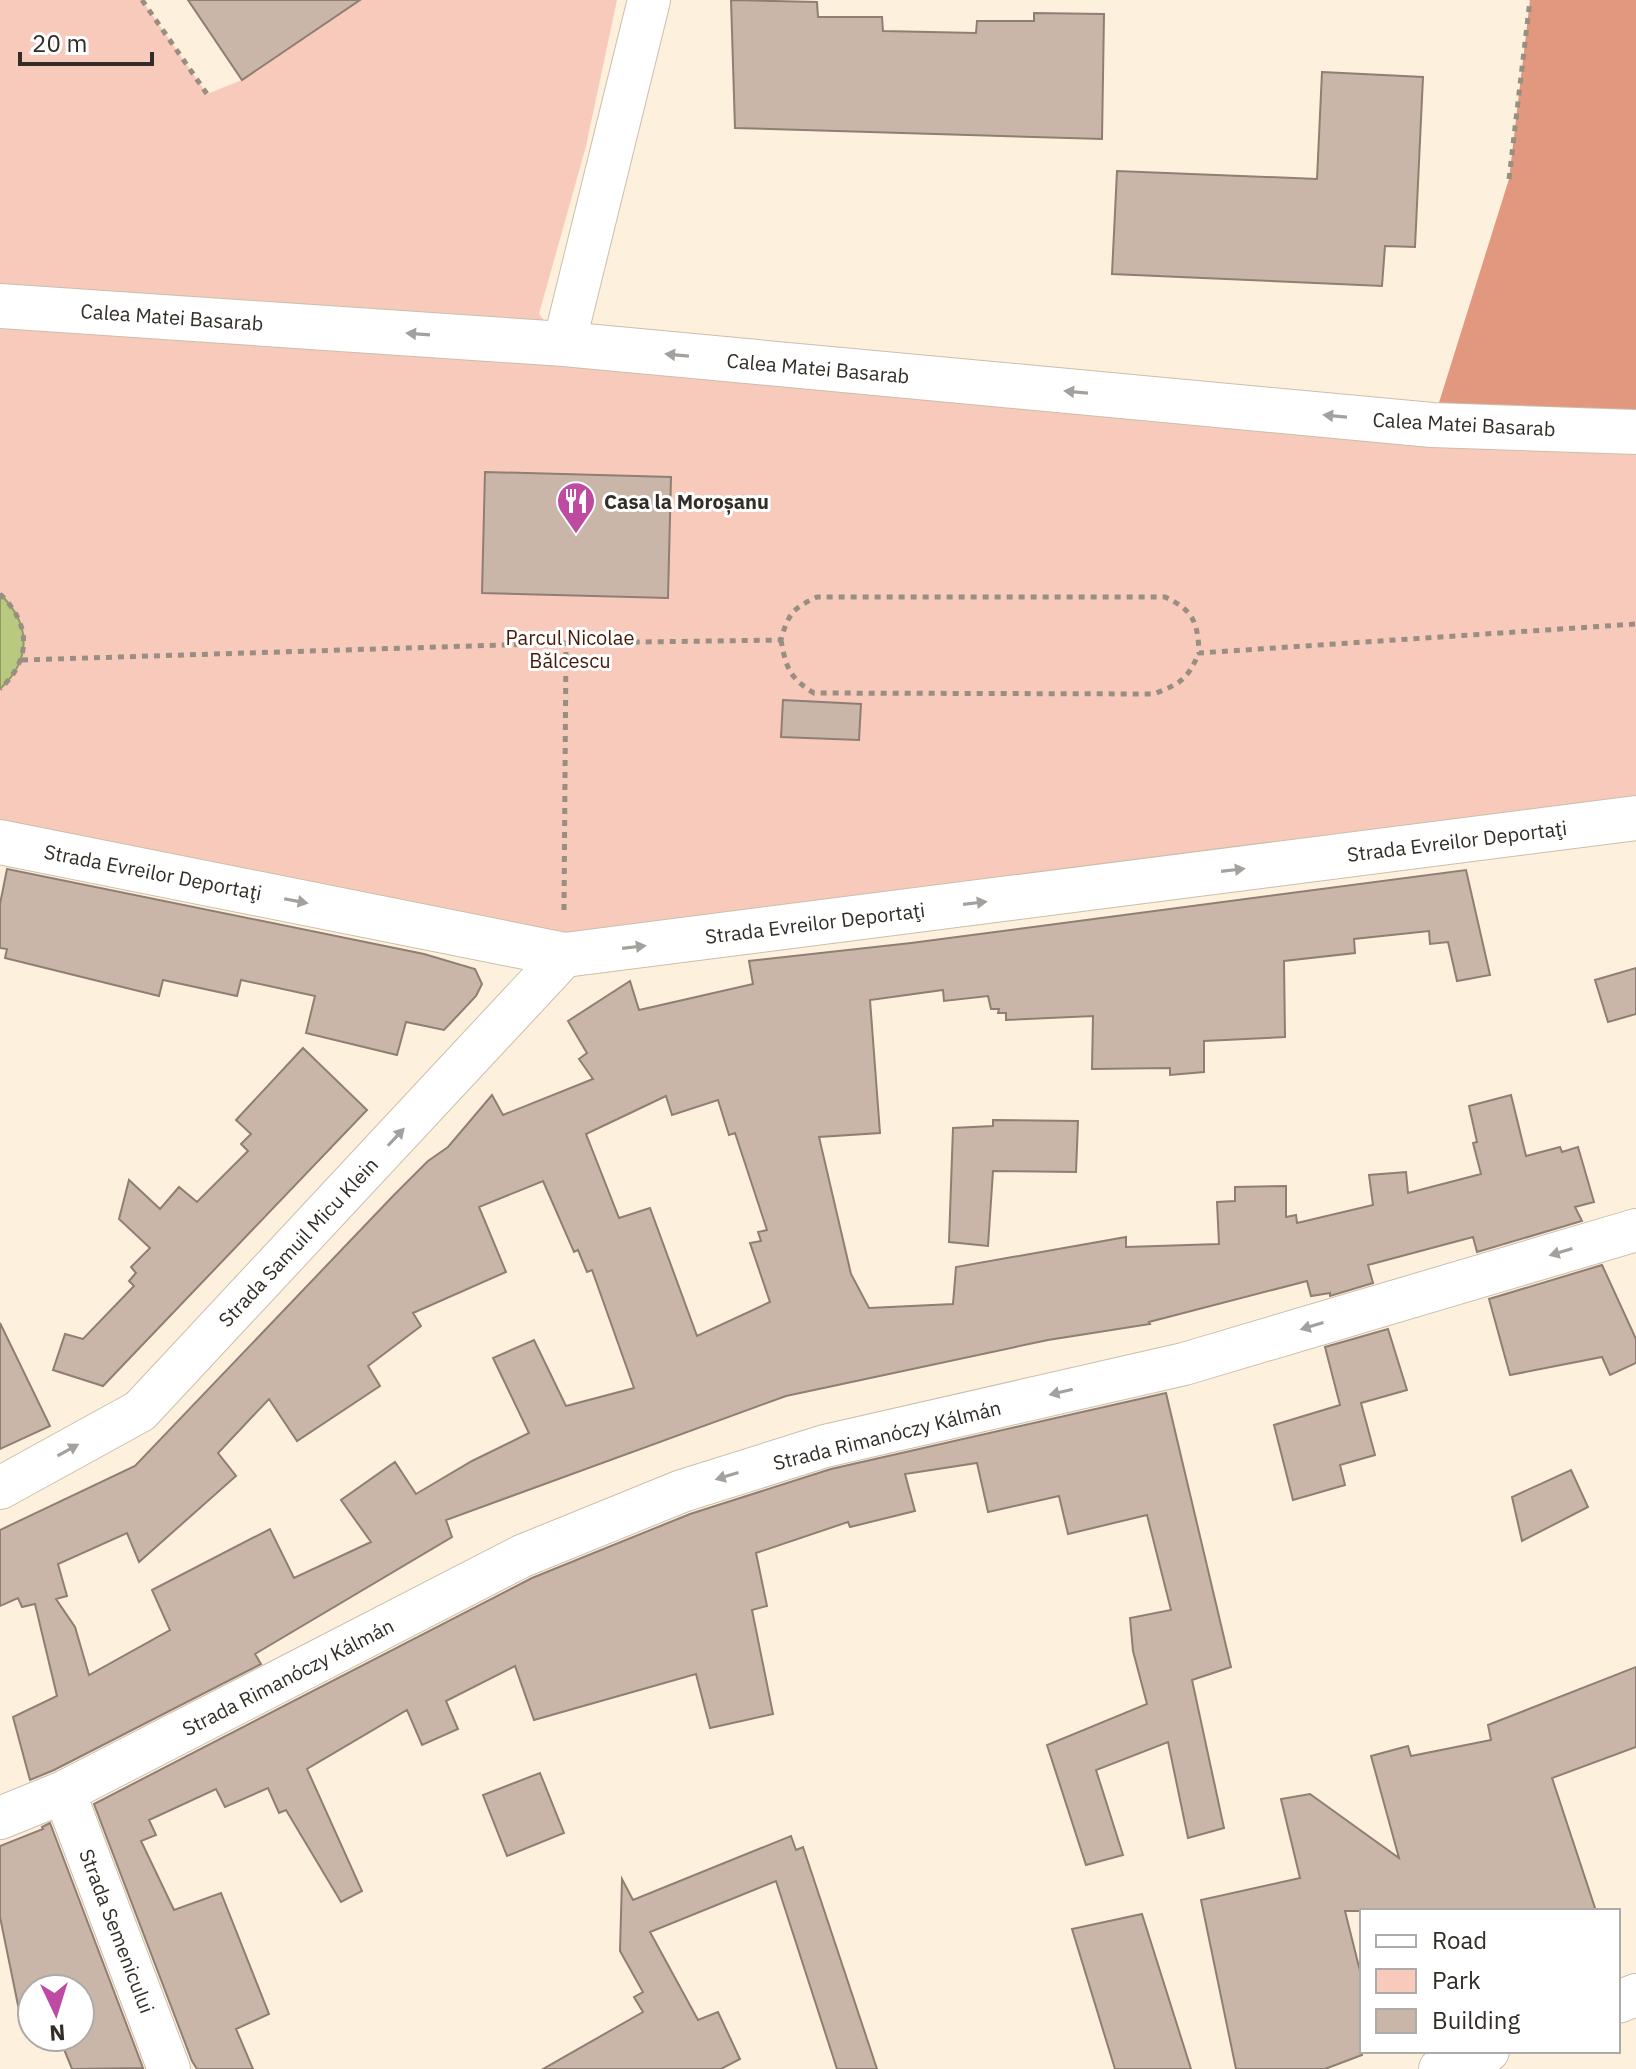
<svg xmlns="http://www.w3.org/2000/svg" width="1636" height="2069" font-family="'IBM Plex Sans',sans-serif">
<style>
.green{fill:#f8cabc}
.forest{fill:#e2977f}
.water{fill:#bac980;stroke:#919a65;stroke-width:2}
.building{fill:#cab6a9;stroke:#8f7e71;stroke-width:2;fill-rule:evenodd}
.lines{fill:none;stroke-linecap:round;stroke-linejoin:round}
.street-casing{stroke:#cbbeac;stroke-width:44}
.secondary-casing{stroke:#cbbeac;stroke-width:46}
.path{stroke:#988f82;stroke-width:5;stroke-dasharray:6 6;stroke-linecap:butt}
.street{stroke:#fff;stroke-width:42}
.secondary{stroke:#fff;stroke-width:44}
.oneway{fill:#a3a09d}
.labels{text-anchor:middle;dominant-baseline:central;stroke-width:6;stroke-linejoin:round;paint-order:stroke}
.street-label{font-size:20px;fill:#322d26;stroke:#fff}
.poi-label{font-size:20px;font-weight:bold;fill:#322d26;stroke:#fff;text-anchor:start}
.park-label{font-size:20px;fill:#491a0a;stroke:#fff}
</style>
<rect width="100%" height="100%" fill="#fdf0dd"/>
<path class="green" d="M0 0H142L207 94 242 80 360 0H617L586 146 539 314 564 344 1636 432V818L565 955 0 842Z"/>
<path class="forest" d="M1530 0H1636V432L1432 425 1509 179Z"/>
<path class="water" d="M0 594C31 624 32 659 0 689Z"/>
<path class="building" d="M188 0H360L242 80Z
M731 0 817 2 818 17H882L883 31 976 33 977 21H1034V13L1104 14 1102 139 735 128Z
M1322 72 1423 77 1415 247 1385 246 1382 286 1112 274 1117 171 1317 179Z
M485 472 671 477 668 598 482 593Z
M783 700 861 704 859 740 781 737Z
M7 869 424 954 475 969 482 984 476 996 444 1030 406 1022 397 1055 306 1033 315 996 241 980 237 996 163 980 159 996 5 958 7 949 0 948V904Z
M1466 870 1490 975 1457 981 1448 942 1430 944 1429 931 1354 939 1355 953 1284 961 1285 1037 1204 1041V1072L1170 1075V1068L1092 1069 1093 1016 1006 1020V1013H998L999 1009H991L988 996 944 1001 943 990 870 1000 880 1133 819 1137 851 1274 869 1308 953 1304 956 1267 1126 1237V1247L1219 1244 1217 1202 1235 1201V1187L1286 1186V1217L1296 1215 1297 1223 1373 1205 1369 1175 1406 1172 1408 1193 1481 1174 1473 1143 1477 1142 1469 1106 1511 1095 1526 1156 1560 1147 1562 1152 1578 1147 1594 1202 1575 1207 1582 1221 1477 1252 1473 1237 1368 1265 1373 1283 1330 1296V1293L1311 1296 1307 1281 1149 1322 1150 1324 1048 1340 786 1396 446 1520 452 1537 255 1654 261 1664 54 1770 30 1780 13 1717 57 1696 35 1604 22 1607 18 1598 0 1606V1530L135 1466 393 1196 428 1161 448 1147 492 1095 503 1115 593 1079 579 1059 587 1053 568 1021 630 981 639 1010 753 984 749 961 911 943ZM666 1096 672 1115 718 1100 729 1135 735 1133 767 1230 758 1232 761 1241 750 1243 770 1302 697 1336 650 1208 619 1218 586 1134ZM543 1181 574 1252 578 1250 587 1272 592 1270 634 1388 566 1406 534 1340 493 1358 529 1433 472 1461 416 1494 395 1462 341 1500 371 1542 294 1578 270 1529 152 1590 170 1630 89 1675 75 1627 56 1599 67 1596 58 1564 127 1533 139 1562 236 1476 218 1453 269 1399 297 1441 380 1386 368 1366 421 1326 413 1313 506 1272 479 1207Z
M1636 968V1014L1608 1022 1595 980Z
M303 1048 367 1110 103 1386 53 1370 65 1334 83 1339 134 1286 129 1281 136 1273 131 1267 150 1248 119 1219 129 1180 160 1209 179 1187 197 1202 248 1151 241 1144 251 1134 236 1120Z
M993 1120 1078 1121 1076 1172 993 1171 988 1246 949 1242 953 1128 993 1126Z
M1602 1265 1636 1339V1363L1610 1375 1602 1357 1510 1375 1489 1299Z
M0 1323 50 1426 0 1449Z
M1388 1329 1407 1390 1361 1403 1375 1455 1340 1465 1345 1485 1293 1500 1274 1425 1340 1405 1325 1347Z
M1166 1393 1231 1667 1192 1680 1224 1828 1188 1838 1168 1742 1096 1770 1123 1855 1086 1865 1047 1745 1147 1704 1133 1651 1130 1618 1171 1610 1147 1515 1068 1534 1059 1496 988 1512 977 1463 905 1474 915 1511 850 1527 848 1522 756 1553 767 1606 752 1610 773 1714 710 1728 696 1674 534 1720 515 1666 446 1701 458 1729 422 1745 407 1710 307 1769 362 1891 341 1902 286 1810 279 1813 268 1788 225 1807 216 1789 149 1820 156 1835 141 1841 174 1910 221 1893 269 2014 236 2029 253 2069H197L192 2061 94 1804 532 1578 690 1514 831 1469Z
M1571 1470 1588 1507 1522 1541 1512 1497Z
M1636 1667V1747L1552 1778 1596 1911H1345L1362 1979V2055L1325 2069H1236L1201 1900 1300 1878 1281 1799 1310 1794 1399 1858 1371 1756 1408 1746 1411 1756 1491 1740 1488 1725Z
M540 1773 564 1833 507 1856 483 1795Z
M50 1823 143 2068 72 2069 59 2037H80V1989H32V2007L19 2010 0 1917V1846L43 1829 42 1827Z
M791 1836 796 1850 803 1847 877 2069H837L776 1881 650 1932 698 2020 718 2012 740 2059 721 2069H543L643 2012 634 1997 643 1992 620 1951 622 1879 633 1900Z
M1142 1914 1191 2069H1115L1072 1929Z"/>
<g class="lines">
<g class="street-casing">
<path id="street" d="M564 344 649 0
M0 1488 140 1411 565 955
M64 1792 169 2069
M0 1818 64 1792 522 1556 682 1491 825 1446 1184 1364 1636 1230
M1618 2002 1636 1995
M1440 2069 1488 2051"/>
</g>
<g class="secondary-casing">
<path id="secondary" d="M0 306 564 344 1432 425 1636 432
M0 842 565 955 1636 818"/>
</g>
<path class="path" d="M142 0 207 94
M1509 179 1530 0
M0 594C31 624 32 659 0 689
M781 640C786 667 789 678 814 693L1154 694C1181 683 1187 680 1199 653
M22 660 566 643 781 640C788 614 793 608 817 597H1165C1193 610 1198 622 1199 653L1636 624
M564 910 566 643"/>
<use href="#street" class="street"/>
<use href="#secondary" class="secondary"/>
</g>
<defs><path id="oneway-solid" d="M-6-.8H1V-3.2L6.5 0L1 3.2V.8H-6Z" transform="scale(2)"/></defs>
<g class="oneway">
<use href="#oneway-solid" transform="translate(418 334) rotate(-176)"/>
<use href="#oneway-solid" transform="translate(677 355) rotate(-175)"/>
<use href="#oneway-solid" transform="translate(1076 392) rotate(-175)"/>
<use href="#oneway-solid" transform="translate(1335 416) rotate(-175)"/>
<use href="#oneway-solid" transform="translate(1233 870) rotate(-7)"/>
<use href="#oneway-solid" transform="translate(296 901) rotate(11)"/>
<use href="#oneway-solid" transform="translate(975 903) rotate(-7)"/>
<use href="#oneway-solid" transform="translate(634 947) rotate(-7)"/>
<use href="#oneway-solid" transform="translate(396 1137) rotate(-47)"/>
<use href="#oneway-solid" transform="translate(1561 1252) rotate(163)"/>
<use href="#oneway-solid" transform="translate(1312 1326) rotate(163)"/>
<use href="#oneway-solid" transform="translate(1061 1392) rotate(167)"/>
<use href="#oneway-solid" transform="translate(68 1450) rotate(-29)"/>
<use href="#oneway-solid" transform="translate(727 1476) rotate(163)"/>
</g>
<defs>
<g id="restaurant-pin" transform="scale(2)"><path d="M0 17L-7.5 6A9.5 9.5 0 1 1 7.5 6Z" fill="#be4aa2" stroke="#fff"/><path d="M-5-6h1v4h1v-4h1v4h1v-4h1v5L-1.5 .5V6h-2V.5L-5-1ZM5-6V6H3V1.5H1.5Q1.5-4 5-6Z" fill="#fff"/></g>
</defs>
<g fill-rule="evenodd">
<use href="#restaurant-pin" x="576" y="501"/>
</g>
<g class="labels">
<g class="street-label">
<text transform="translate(172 317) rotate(4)">Calea Matei Basarab</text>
<text transform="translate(818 368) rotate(5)">Calea Matei Basarab</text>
<text transform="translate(1464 424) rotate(3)">Calea Matei Basarab</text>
<text transform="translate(1457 841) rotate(-7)">Strada Evreilor Deportaţi</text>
<text transform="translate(153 872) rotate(11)">Strada Evreilor Deportaţi</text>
<text transform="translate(815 923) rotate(-7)">Strada Evreilor Deportaţi</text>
<text transform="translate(298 1242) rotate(-47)">Strada Samuil Micu Klein</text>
<text transform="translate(887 1435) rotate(-14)">Strada Rimanóczy Kálmán</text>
<text transform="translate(288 1677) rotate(-27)">Strada Rimanóczy Kálmán</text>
<text transform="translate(117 1931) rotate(69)">Strada Semenicului</text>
</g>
<g class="poi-label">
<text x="604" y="501">Casa la Moroșanu</text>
</g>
<g class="park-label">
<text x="570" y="637">Parcul Nicolae<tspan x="570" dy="23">Bălcescu</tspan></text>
</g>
</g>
<rect x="1360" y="1909" width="260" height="144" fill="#ffffff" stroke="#adaba8" stroke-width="2"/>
<rect x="1376" y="1935" width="40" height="12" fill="#ffffff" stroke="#adaba8" stroke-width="2"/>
<text x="1432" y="1949" font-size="24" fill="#322d26">Road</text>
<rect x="1376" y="1969" width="40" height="24" fill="#f8cabc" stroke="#adaba8" stroke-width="2"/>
<text x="1432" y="1989" font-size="24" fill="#322d26">Park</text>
<rect x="1376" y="2009" width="40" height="24" fill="#cab6a9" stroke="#adaba8" stroke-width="2"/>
<text x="1432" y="2029" font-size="24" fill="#322d26">Building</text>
<g transform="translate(56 2013) rotate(176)"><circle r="38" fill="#ffffff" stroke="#adaba8" stroke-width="2"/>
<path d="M0-6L14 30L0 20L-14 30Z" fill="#be4aa2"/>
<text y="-12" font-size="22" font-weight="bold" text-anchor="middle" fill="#322d26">N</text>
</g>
<path d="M20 52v12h132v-12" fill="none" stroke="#322d26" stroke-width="4"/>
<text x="32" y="52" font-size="24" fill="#322d26" stroke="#ffffff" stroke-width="6" paint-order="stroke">20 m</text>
</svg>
